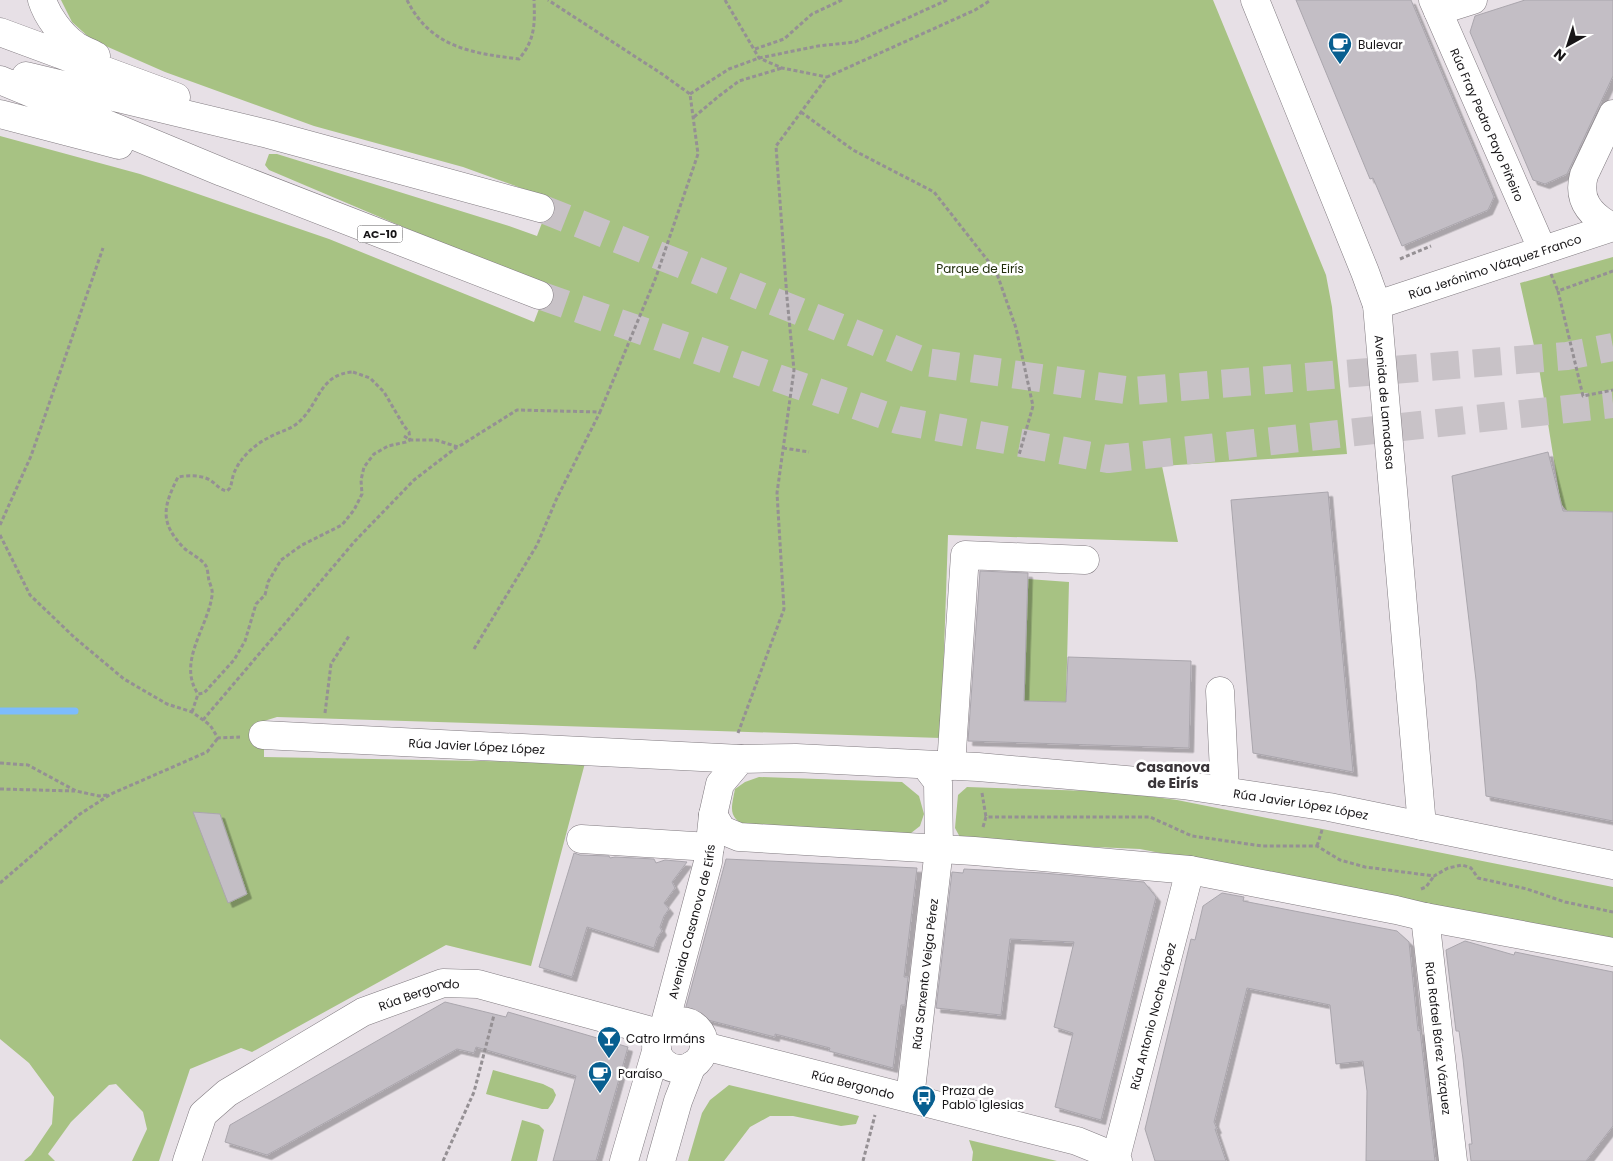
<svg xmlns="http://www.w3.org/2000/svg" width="1613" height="1161" font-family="Poppins,sans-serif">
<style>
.green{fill:#a7c283}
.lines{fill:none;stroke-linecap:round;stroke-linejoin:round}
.stream{stroke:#7dbcfc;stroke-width:7}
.building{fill:#c3bec5;stroke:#aaa6ad;filter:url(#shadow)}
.major-tunnel{stroke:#c8c2c7;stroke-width:28;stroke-dasharray:28 14;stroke-linecap:butt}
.minor-casing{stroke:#817b80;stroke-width:29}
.major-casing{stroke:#817b80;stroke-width:29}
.path{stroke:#959094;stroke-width:3;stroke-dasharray:4 2.5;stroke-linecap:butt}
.minor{stroke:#fff;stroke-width:28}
.major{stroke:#fff;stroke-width:28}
.labels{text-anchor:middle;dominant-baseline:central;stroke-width:5;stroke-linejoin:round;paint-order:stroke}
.shield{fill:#fff;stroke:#5d5b5d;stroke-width:1}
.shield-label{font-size:11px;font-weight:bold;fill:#171517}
.poi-label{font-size:12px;fill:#171517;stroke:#fff;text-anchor:start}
.street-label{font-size:12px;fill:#171517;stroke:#fff}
.park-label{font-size:12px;fill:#222f0d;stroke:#fff}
.neighbourhood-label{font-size:14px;font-weight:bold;fill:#3a3539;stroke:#fff}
</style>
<defs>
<filter id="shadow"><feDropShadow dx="4.5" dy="4.5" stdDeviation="0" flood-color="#0004"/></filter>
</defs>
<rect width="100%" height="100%" fill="#e7e0e6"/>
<path class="green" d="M61 0H1213L1326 275 1332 307 1347 454 1162 466 1178 542 948 535 941 738 277 717 264 721V757L585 763 531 966 446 945 252 1052 241 1048 190 1069 159 1161H132L147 1129 143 1112 116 1084 109 1085 71 1122 48 1154 55 1161H24L31 1155 52 1124 54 1097 29 1063 0 1039V136L140 174 329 239 534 322 547 288 269 170 265 165 269 154H277L509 226 537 236 551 199 463 167 314 126 165 72 92 40 72 22Z
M1613 257V512L1567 511 1561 504 1539 368 1520 283Z
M1028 579 1069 582 1066 702 1024 701Z
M759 777 902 782 919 796 924 814 920 826 906 837 750 830C729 816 730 814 735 789L745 782Z
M967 787 1118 792 1177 800 1613 887V943L1140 849 962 841 955 828 958 795Z
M493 1070 543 1084 553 1089 556 1095 553 1102 548 1109H542L486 1094Z
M729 1085 859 1116 856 1124 841 1126 793 1116H770L750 1127 724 1161H688L702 1113 710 1100Z
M522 1120 539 1125 544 1130 537 1161H511Z
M969 1140 1057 1161H972L973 1152Z"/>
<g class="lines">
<path class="stream" d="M0 711H75"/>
</g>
<path class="building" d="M1296 0H1411L1494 197 1488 210 1402 246 1373 178 1370 179Z
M1525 0H1613V76L1567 174 1545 184 1533 180 1470 32 1475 16Z
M1548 452 1563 511 1613 512V821L1486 796 1476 680 1452 476Z
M1328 492 1334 559 1353 772 1253 753 1231 500Z
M980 571 1028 573 1024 701 1066 702 1068 657 1191 661 1189 748 968 741Z
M193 812 220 814 247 894 228 903Z
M574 853 580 855 609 856 610 858 615 857 654 859 656 863 665 860 687 862 672 882 675 888 664 903 669 909 664 916 660 927 662 931 657 938 654 948 587 927 572 977 539 967Z
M726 859 917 868 904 977H908L905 1005H901L893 1068 829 1051 830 1048 775 1034V1037L684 1014Z
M964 869 1043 873 1144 882 1156 897 1101 1120 1055 1107 1073 1033 1054 1027 1074 942 1010 939 1001 1015 936 1008 952 872 963 873Z
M1222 893 1244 897 1243 901 1397 931 1409 942 1418 1031 1420 1030 1435 1161H1366L1367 1091 1363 1061 1336 1064 1330 1005 1247 988 1214 1122 1217 1129H1215L1226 1161H1155L1145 1129 1191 939 1195 940 1203 906Z
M1465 941 1514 955 1515 952 1613 972V1126L1586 1161H1471L1469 1144H1472L1463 1059 1459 1031H1456L1446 950Z
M445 1002 506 1017 508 1012 628 1047 596 1161H553L576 1076 476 1047 474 1053 457 1049 267 1155 225 1142 230 1125Z"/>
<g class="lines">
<path class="major-tunnel" d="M540 208 926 362 1132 391 1567 356 1613 347
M539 295 898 420 1108 459 1613 404"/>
<g class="minor-casing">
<g id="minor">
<path id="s1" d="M1255 0 1365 272 1377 305 1422 826"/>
<path id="s2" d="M1433 0 1542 249"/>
<path d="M1438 11 1473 0"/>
<path d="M1612 227C1590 215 1577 200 1584 175L1613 114"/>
<path id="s3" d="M1377 305 1613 227"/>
<path d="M1220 691 1225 791"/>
<path id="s4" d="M263 735 741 759"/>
<path d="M951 766 965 555 1085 560"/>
<path d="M713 815 722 830 739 837 974 851 1190 870 1396 910 1425 917 1613 952"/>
<path d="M581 839 710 847"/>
<path id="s5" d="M1425 917 1453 1161"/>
<circle cx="680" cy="1045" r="24"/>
<path id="s6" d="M664 1027 708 862 713 815 720 784 741 759 796 758 978 767 1183 785 1329 807 1613 865"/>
<path id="s7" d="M704 1046 1077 1141 1116 1157"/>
<path id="s8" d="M910 1098 939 849 938 782 925 765"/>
<path id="s9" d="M187 1161 203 1114 227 1093 363 1012 443 983 478 984 659 1033"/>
<path d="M624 1161 657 1048"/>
<path d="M661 1161 678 1101 692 1065"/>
<path id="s10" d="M1118 1161 1116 1157 1190 870"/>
</g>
</g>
<g class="major-casing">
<path id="major" d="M42 0C47 16 61 35 75 45 81 50 90 52 96 56
M0 32 176 97
M26 76 268 134 540 208
M0 80 222 172 539 295
M0 114 119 145"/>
</g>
<path class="path" d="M407 0C431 48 472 53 519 59 535 40 535 24 534 0
M725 0 759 58 782 68 827 77
M755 49 784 39 812 14 842 0
M690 94 729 69 759 58 818 46 855 42 947 0
M801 112 853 150 934 192 996 271 1016 328 1033 406 1019 455
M694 117 719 96 739 81 782 68
M1400 259 1431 246
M1613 271 1558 291 1583 396 1613 390
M1551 274 1558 291
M353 372 370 378 384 392 404 426 409 432 410 440 406 442 388 446 374 454 364 467 361 480 362 494 354 510 342 525 302 545 281 560 268 582 265 595 256 604 245 641 234 660 204 693 198 694C177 662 207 629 212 596 213 591 211 586 209 581 208 576 208 570 206 566 202 559 191 554 185 549 159 523 163 507 178 477 188 475 201 475 210 480 216 484 220 490 227 491L230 488C232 483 232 478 234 473 240 458 254 445 268 438 280 431 292 430 302 419 320 400 321 374 353 372Z
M404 436 410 440H436L458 447 517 410 600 412 656 277 698 154 690 94 662 74 548 0
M783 448 809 452
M0 525 31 456 103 248
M0 535 30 595 75 638 124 679 167 704 192 712 210 725 218 738 240 737
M474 649 537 545 556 500 600 412
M192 712 198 694
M325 713 331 664 349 636
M203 720 355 541 414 480 457 447
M738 733 784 609 777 493 794 370 787 298 776 146 827 77 975 10 991 0
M0 763 28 765 76 791 99 796 108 795
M0 789 75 791
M982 793 986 817
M983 827 986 817H1150L1192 836 1262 846H1317L1340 860 1365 867 1434 876 1448 868 1462 865 1471 868 1478 878 1527 889 1565 902 1613 912
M1317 846 1322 830
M0 883 80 814 111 794 207 752 218 738
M1421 889 1426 887 1434 876
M443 1161 474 1092 494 1015
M863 1161 875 1115"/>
<use href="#minor" class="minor"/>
<use href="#major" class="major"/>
</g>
<defs>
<g id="cafe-pin" transform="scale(1.25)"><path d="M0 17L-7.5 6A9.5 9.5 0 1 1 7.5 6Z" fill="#085f90" stroke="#fff"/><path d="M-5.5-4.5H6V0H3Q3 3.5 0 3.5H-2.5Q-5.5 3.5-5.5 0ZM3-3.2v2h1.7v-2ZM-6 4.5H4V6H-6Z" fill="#fff"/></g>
<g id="bar-pin" transform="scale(1.25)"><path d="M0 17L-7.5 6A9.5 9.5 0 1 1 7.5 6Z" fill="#085f90" stroke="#fff"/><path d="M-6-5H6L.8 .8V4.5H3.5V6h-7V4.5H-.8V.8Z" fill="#fff"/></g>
<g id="bus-pin" transform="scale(1.25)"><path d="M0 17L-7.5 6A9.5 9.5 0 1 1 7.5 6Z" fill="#085f90" stroke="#fff"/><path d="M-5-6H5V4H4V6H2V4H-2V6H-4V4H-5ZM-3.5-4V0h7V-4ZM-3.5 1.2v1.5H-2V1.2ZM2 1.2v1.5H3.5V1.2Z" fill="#fff"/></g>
</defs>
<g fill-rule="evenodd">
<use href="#cafe-pin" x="1340" y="44"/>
<use href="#bar-pin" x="609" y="1038"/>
<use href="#cafe-pin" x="600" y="1073"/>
<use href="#bus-pin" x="924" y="1097"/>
</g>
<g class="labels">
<rect class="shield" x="357.5" y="225.5" width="45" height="17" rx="4"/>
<g class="shield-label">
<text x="380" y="234">AC-10</text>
</g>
<g class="poi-label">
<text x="1358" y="44">Bulevar</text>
<text x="626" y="1038">Catro Irmáns</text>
<text x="618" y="1073">Paraíso</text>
<text x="942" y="1090">Praza de<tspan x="942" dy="14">Pablo Iglesias</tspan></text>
</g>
<g class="street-label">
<text stroke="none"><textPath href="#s2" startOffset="136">Rúa Fray Pedro Payo Piñeiro</textPath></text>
<text stroke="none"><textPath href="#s3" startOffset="124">Rúa Jerónimo Vázquez Franco</textPath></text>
<text stroke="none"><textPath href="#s1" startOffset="426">Avenida de Lamadosa</textPath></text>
<text stroke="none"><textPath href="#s4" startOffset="214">Rúa Javier López López</textPath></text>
<text stroke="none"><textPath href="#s6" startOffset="845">Rúa Javier López López</textPath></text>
<text stroke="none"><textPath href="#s6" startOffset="109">Avenida Casanova de Eirís</textPath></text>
<text stroke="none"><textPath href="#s8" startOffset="125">Rúa Sarxento Veiga Pérez</textPath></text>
<text stroke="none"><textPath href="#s9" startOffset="299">Rúa Bergondo</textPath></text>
<text stroke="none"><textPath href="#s10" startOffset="150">Rúa Antonio Noche López</textPath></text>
<text stroke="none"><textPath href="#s5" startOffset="122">Rúa Rafael Bárez Vázquez</textPath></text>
<text stroke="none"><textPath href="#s7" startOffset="154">Rúa Bergondo</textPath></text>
</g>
<g class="park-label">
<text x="980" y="268">Parque de Eirís</text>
</g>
<g class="neighbourhood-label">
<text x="1173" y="767">Casanova<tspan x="1173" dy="16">de Eirís</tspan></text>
</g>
</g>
<g transform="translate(1568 45) rotate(219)" stroke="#ffffff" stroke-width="4" paint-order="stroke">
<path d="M0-4L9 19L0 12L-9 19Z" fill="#171517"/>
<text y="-8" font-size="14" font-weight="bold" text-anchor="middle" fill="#171517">N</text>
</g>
</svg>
